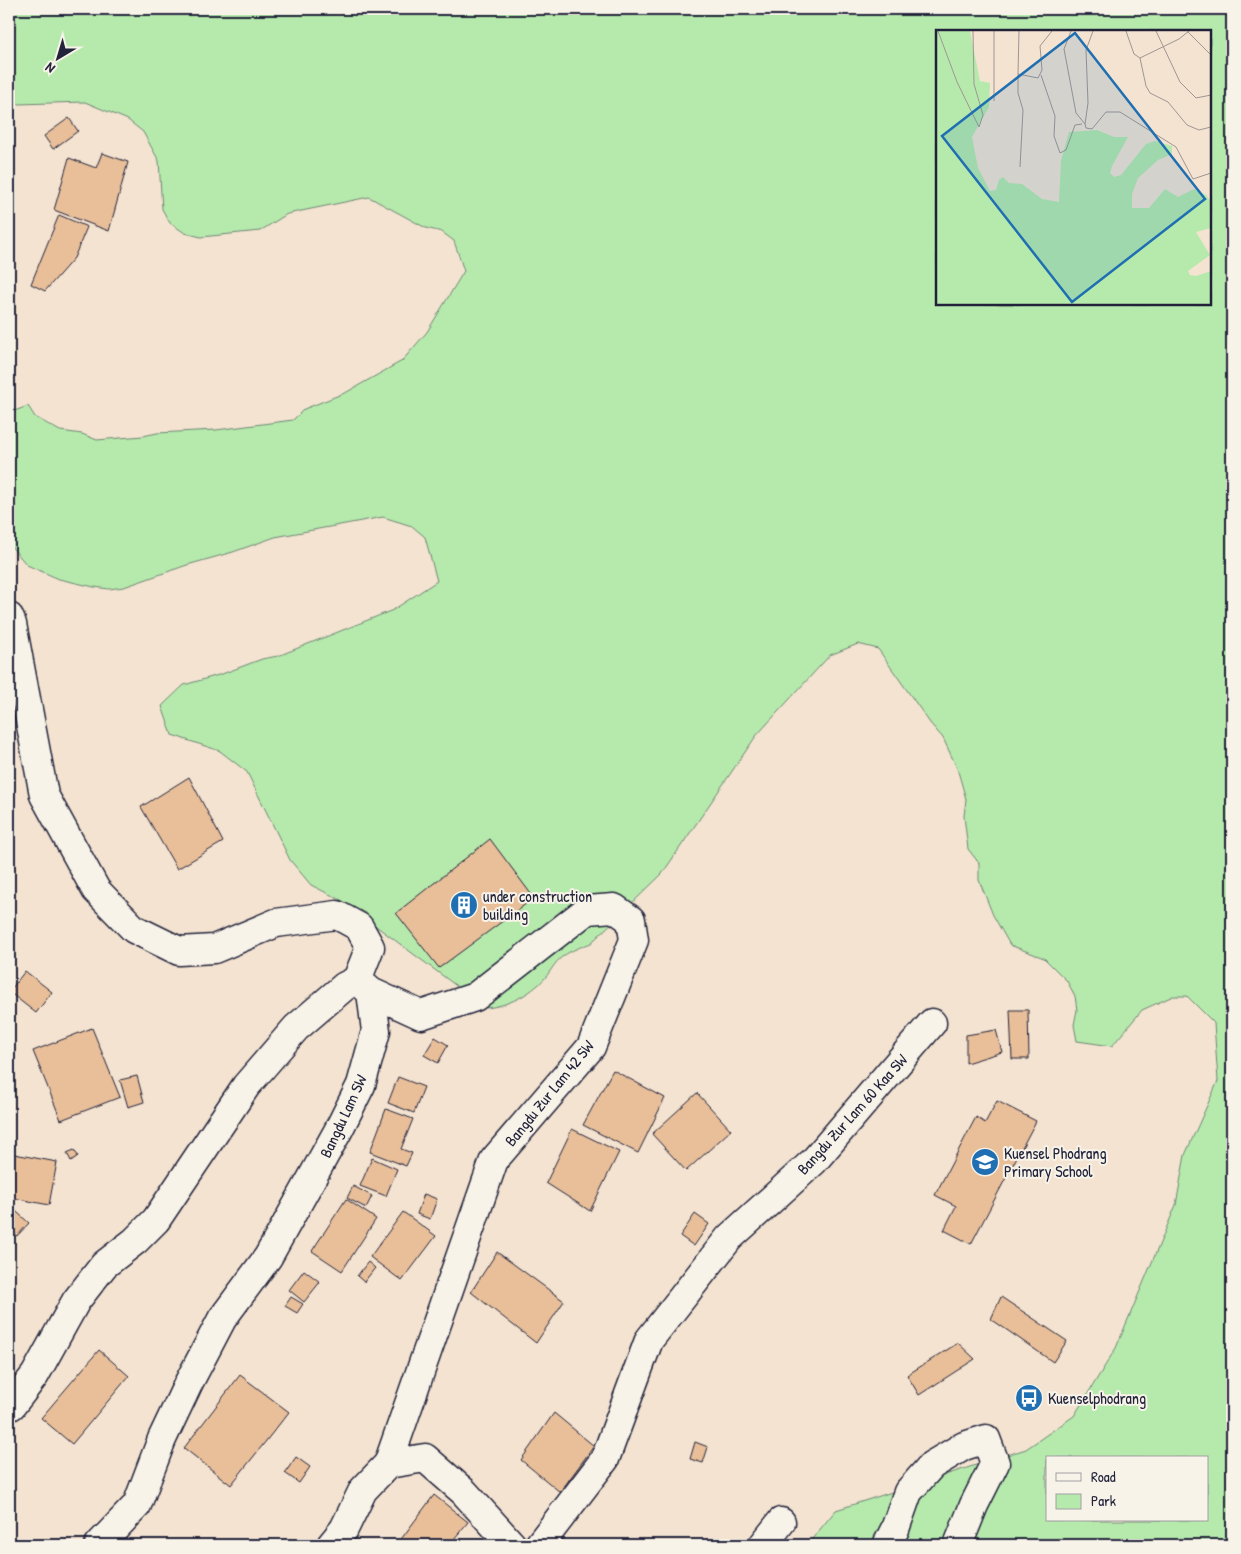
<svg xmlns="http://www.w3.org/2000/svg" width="1241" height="1554" font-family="'Patrick Hand',sans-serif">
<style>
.green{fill:#b6eaac;stroke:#6c8674;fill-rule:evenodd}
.building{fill:#e9bf99;stroke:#22223b}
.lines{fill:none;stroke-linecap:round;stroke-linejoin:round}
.minor-casing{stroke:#22223b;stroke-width:31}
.minor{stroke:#f7f3e8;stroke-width:28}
.labels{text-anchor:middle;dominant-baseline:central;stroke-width:4;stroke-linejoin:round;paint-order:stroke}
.poi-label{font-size:16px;fill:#22223b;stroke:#f7f3e8;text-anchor:start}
.street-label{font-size:16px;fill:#22223b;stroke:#f7f3e8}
.inset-road{fill:none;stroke:#9f9694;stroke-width:1}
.view{fill:#1f6fb2;fill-opacity:0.15;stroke:#1f6fb2;stroke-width:2.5}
.inset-edge{fill:none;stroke:#22223b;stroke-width:2.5}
</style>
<rect width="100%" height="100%" fill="#f3e3d0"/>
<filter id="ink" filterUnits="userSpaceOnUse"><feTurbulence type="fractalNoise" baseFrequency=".02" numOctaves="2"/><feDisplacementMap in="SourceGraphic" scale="10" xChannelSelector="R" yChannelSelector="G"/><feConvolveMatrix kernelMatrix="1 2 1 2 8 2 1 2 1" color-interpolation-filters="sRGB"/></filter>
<g filter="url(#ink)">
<path class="green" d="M9 9H1232V1545H807L836 1510 1026 1449 1074 1416 1116 1348 1176 1205 1185 1155 1218 1081 1214 1023 1187 996H1173L1142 1010 1112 1046 1077 1041 1074 1025 1077 1010 1075 996 1067 981 1044 958 1010 945 993 915 979 880V863L968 849 964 816 966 799 957 768 943 738 930 723 878 649 858 644 830 655 756 736 662 874 591 943C581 947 571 950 562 957 555 962 550 972 545 978 530 995 507 1006 486 1008L341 900 311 885 290 860 247 772 220 751 172 735 162 706 184 685 222 674 262 659 278 656 393 610 437 581 425 537 412 526 383 517 275 537 233 552 187 565 124 587 109 589 94 587 59 579 27 565 9 544V413L28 406 35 417 60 431 82 434 97 440 143 436 157 433 216 430 293 420 304 409 347 392 402 361 427 332 464 271 454 241 442 232 426 228 369 197 287 214 260 231 201 237 185 233 170 223 162 209 159 161 143 132 128 120 85 102 18 104 9 92ZM937 31H1210V304H937ZM1047 1458H1207V1520H1047Z"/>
<path class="building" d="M69 118 78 131 53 149 44 136Z
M102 153 128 162 109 231 54 210 69 158 96 168Z
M59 215 87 227 74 258 45 291 31 284Z
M189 777 223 842 177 869 141 807Z
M490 839 534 898 439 968 396 913Z
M25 971 52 992 36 1013 9 992Z
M1010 1010H1028L1029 1059H1012Z
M92 1028 120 1097 61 1120 33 1051Z
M996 1030 1002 1052 966 1063V1035Z
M435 1037 448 1045 438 1063 424 1055Z
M613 1070 665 1098 638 1153 583 1125Z
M137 1076 144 1102 128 1107 120 1080Z
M398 1077 424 1087 414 1113 388 1103Z
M697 1093 731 1130 686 1171 652 1134Z
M997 1101 1036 1121 971 1244 944 1230 956 1206 935 1195 976 1117 985 1123Z
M386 1109 413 1119 401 1149 412 1153 406 1166 370 1152Z
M572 1129 619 1152 590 1211 546 1183Z
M74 1150 78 1156 71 1161 67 1153Z
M9 1153 57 1162 49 1205 9 1197Z
M372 1158 397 1169 386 1196 360 1186Z
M353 1186 372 1196 366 1208 347 1198Z
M424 1194 437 1199 430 1219 417 1214Z
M346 1199 376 1219 342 1271 312 1251Z
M9 1205 29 1223 17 1236 9 1229Z
M403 1212 436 1236 402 1281 370 1257Z
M695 1214 709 1224 694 1246 680 1236Z
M497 1252 564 1301 536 1343 471 1292Z
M368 1262 375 1268 364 1282 357 1276Z
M304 1270 320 1282 304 1302 289 1290Z
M291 1297 303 1304 297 1313 285 1306Z
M1001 1297 1067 1341 1053 1362 991 1319Z
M958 1343 975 1359 919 1395 907 1375Z
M99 1350 129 1376 72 1444 41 1418Z
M240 1375 289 1412 231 1485 184 1448Z
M554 1413 594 1446 560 1492 521 1460Z
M695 1442 708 1447 703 1463 690 1459Z
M296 1457 310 1467 299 1483 285 1473Z
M434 1495 468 1522 449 1545H402L399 1542Z"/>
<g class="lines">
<g class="minor-casing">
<path id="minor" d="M9 617 12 624 44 795 96 890 134 929 179 951 214 949 276 923 337 915 359 927 370 947 357 980
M371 992 421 1015 475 997 587 910 614 908 631 920 634 940 591 1047 494 1160 388 1464
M9 1407 12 1405 35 1375 76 1301 104 1265 135 1241 156 1220 246 1086 296 1028 345 986 357 980 371 992 376 1031 361 1085 338 1131 268 1257 222 1319 189 1382 162 1439 137 1505 99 1545
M331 1545 344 1529 363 1490 388 1464 425 1458 464 1492 512 1545
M539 1545 605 1459 649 1340 729 1238 814 1161 932 1023
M763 1545 781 1522
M887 1545 895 1529 908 1492 932 1465 964 1446 986 1439 995 1463 974 1505 958 1545"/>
</g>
<use href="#minor" class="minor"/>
</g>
</g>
<defs>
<g id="building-disc" transform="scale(1.4375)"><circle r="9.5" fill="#1f6fb2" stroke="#f7f3e8"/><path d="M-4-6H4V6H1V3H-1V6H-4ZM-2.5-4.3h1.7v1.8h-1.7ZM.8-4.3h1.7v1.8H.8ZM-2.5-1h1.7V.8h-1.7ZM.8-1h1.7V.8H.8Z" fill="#fff"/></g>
<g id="school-disc" transform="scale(1.4375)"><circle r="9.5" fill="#1f6fb2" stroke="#f7f3e8"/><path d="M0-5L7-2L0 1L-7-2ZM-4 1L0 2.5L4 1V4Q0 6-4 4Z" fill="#fff"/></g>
<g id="bus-disc" transform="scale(1.4375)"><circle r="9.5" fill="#1f6fb2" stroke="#f7f3e8"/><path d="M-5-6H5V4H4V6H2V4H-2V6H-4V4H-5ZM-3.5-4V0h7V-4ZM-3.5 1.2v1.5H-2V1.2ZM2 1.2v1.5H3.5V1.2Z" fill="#fff"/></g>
</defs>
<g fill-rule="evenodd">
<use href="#building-disc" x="464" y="905"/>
<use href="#school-disc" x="985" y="1162"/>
<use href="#bus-disc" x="1029" y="1398"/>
</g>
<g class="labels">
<g class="poi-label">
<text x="483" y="896">under construction<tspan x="483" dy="18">building</tspan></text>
<text x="1004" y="1153">Kuensel Phodrang<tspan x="1004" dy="18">Primary School</tspan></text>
<text x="1048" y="1398">Kuenselphodrang</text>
</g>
<g class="street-label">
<text transform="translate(549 1093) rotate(-51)">Bangdu Zur Lam 42 SW</text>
<text transform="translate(852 1114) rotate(-48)">Bangdu Zur Lam 60 Kaa SW</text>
<text transform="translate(343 1116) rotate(-65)">Bangdu Lam SW</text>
</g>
</g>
<g transform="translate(936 30)">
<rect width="275" height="275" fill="#f3e3d0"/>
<path d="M0 1H34L44 51 54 53 53 77 36 107 42 138 54 161 60 160 63 150 67 147 73 153 86 154 106 169 123 172 125 131 133 102 161 100 178 107H192L176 136 174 143 178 147 185 145 210 114 219 111 236 116V124L222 130 202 148 196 164V178H213L229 159 242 167 258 159 270 165 275 172V198L260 202 274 225 252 241 254 245 260 246 275 241V274H0Z" fill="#b6eaac"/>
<path class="inset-road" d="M2 1 21 52 43 97 47 85 38 54 37 1M58 1V71M83 1 82 44 102 48 106 40 104 16 116 1M135 1 128 19 140 83 149 94 152 73 150 20 157 1M190 1 198 24 204 28 243 9 253 1M220 1 244 52 260 68 275 65M252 2 275 25M204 28 210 56 214 63 232 72 251 95 263 100 275 97M82 44V63L87 80 84 137M105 45 119 86 118 106 124 123 130 120 139 95 146 94M149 94 150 98 156 99 170 82H184L240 117 257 149 275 143"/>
<path class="view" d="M139 3 269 169 136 272 6 106Z"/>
<rect width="275" height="275" class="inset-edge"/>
</g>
<rect width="1241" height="1554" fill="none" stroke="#f7f3e8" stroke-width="30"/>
<rect x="15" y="15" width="1211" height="1524" fill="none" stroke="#22223b" stroke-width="2" filter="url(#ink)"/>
<rect x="1046" y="1456" width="162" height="65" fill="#f7f3e8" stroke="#a29fa3"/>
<rect x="1056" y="1473" width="25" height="8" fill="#f7f3e8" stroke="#a29fa3"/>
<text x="1091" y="1482" font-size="15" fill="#22223b">Road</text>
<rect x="1056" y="1494" width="25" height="15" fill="#b6eaac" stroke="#a29fa3"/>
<text x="1091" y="1506" font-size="15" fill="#22223b">Park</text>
<g transform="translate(58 58) rotate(218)" stroke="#f7f3e8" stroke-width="4" paint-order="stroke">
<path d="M0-4L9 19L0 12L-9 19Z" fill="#22223b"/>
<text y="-8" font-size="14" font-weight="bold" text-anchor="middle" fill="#22223b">N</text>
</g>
</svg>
